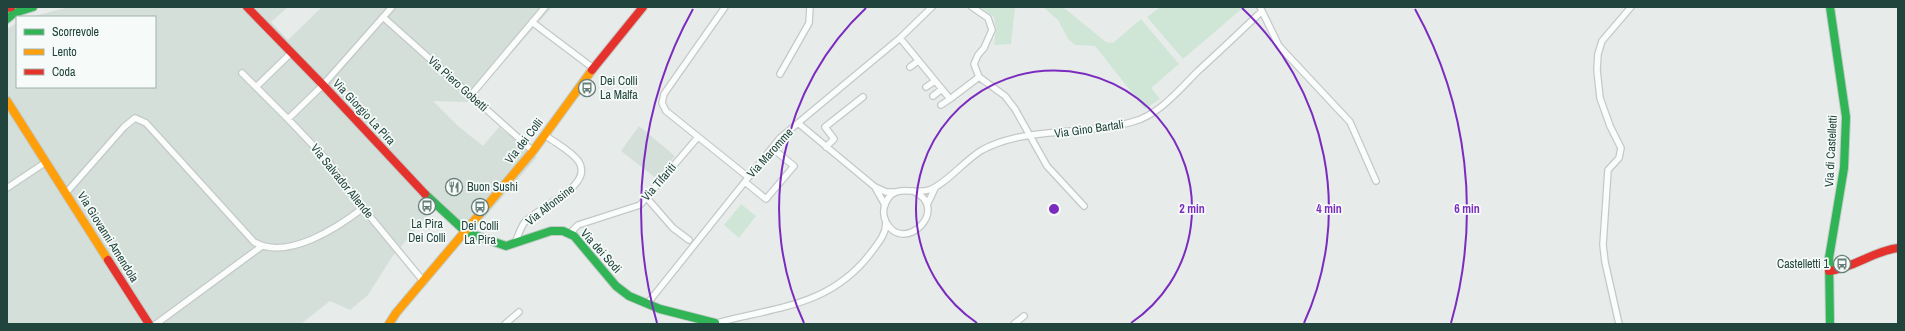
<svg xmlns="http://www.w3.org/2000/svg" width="1905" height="331" font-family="'Archivo Narrow',sans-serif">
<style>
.built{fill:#d4dfda}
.green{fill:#cfe6d7}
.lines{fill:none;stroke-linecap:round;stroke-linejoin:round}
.street-casing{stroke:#c4c9c7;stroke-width:8}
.fast-casing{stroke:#c2cac7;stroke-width:10}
.slow-casing{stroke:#c2cac7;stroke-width:10}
.jam-casing{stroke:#c2cac7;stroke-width:10}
.street{stroke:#fbfcfc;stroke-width:5.5}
.fast{stroke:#30b455;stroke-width:8}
.slow{stroke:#ff9f0a;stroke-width:8}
.jam{stroke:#e5322d;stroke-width:8}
.ring{fill:none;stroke:#7b2cbf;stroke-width:2}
.labels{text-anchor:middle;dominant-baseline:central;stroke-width:3.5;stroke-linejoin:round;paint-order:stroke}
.poi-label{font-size:12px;fill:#21443c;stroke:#f6fbf9;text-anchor:start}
.street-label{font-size:12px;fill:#21443c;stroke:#f6fbf9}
.centre{fill:#7b2cbf;stroke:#f6fbf9;stroke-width:2}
.ring-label{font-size:12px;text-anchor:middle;font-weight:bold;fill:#7b2cbf;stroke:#f6fbf9;stroke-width:3.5;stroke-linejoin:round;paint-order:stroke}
</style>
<rect width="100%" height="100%" fill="#e7ecea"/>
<path class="built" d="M69 7H288L271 22 288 40 322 7H552L469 102 433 101 458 126 483 146 499 127 537 157 469 236 434 208 392 257 368 295 350 310 330 301 301 324H7V29L17 23V87H155V17H31Z
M639 126 675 156 657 179 621 151Z"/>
<path class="green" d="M980 7H1015L1011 44 994 45 996 29 994 17Z
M1043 7H1063L1106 42 1113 43 1141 19 1179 64 1151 88 1160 99 1145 109 1095 46 1075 45 1068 39 1058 20Z
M1160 7H1244L1183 59 1147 17Z
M741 204 756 216 739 238 724 225Z"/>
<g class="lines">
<g class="street-casing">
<path id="street" d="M392 7 323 85 288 119 328 161 363 208 424 282
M725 7 664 94 662 103 666 111 748 177
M972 7 988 18 992 30 984 48 978 55 974 64 979 77 1005 96 1015 109 1047 166 1084 206
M1260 7 1279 46 1350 122 1376 181
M383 17 533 151
M532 22 593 68
M900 38 950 99 979 77
M910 67 918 61
M242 73 288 119
M780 74 809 23 810 7
M256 87 291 53
M926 87 935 81
M471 95 545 7
M933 96 942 89
M941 105 950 99
M798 123 875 187 886 192H894
M826 147 834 139 825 127 863 97
M745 182 766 199 794 166 772 148
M7 188 46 162
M876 189 885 205
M913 191C952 208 904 256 886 222 883 216 883 208 886 202 895 183 913 195 929 190 945 185 965 160 982 150 1026 126 1084 136 1132 122 1159 115 1179 90 1198 71 1220 51 1241 31 1262 11
M66 193 124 127 135 118 146 123 254 242C287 261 337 228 363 208
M646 197 673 228 689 240
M927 205 935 188
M574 236 573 230 578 225 640 205 698 137
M515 243C518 236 520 229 524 223 537 207 594 187 579 162 572 151 555 143 545 135
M647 304 780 138 900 38 932 7
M156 324 262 246
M505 324 519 312
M713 324C773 307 828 308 870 254 878 243 886 235 886 222
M1014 324 1024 316
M1619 324 1605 262 1603 245 1608 170 1619 158 1621 148 1610 126 1600 98 1597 70 1598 54 1602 41 1631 7"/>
</g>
<g class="fast-casing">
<path id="fast" d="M1830 7 1846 117 1844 168 1829 258 1830 324
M7 19 14 13 33 7
M425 194 466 232 506 246 551 231H563L574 236 616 286 629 296 660 309 715 323"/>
</g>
<g class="slow-casing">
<path id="slow" d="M7 101 108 260
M389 324 396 313 533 151 592 70"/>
</g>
<g class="jam-casing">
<path id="jam" d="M247 7 323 85 425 194
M7 8 11 7
M592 70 643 7
M108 260 149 324
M1829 271C1854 268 1873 251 1898 248"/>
</g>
<use href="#street" class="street"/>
<use href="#fast" class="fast"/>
<use href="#slow" class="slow"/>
<use href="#jam" class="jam"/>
</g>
<g class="ring">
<path d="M977 323A138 138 0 1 1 1131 323"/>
<path d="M804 323A275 275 0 0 1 866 8M1242 8A275 275 0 0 1 1304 323"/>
<path d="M657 323A413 413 0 0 1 693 9M1415 9A413 413 0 0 1 1451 323"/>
</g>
<defs>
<g id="bus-ring" transform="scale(0.9)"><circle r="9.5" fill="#f6fbf9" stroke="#667f79" stroke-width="1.5"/><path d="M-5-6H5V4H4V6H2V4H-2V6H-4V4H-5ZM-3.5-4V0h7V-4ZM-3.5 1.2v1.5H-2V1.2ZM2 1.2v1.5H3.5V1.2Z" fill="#667f79"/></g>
<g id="restaurant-ring" transform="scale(0.9)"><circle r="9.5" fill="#f6fbf9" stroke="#667f79" stroke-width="1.5"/><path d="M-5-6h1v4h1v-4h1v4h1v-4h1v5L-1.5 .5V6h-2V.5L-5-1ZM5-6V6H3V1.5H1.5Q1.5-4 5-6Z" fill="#667f79"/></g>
</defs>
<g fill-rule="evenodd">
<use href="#bus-ring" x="587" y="88"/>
<use href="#restaurant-ring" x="454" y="187"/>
<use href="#bus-ring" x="427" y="206"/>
<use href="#bus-ring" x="480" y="207"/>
<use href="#bus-ring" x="1842" y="264"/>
</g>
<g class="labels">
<g class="poi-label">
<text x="600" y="81">Dei Colli<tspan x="600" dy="14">La Malfa</tspan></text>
<text x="467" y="187">Buon Sushi</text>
<text x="427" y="224" text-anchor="middle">La Pira<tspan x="427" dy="14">Dei Colli</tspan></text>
<text x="480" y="226" text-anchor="middle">Dei Colli<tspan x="480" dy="14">La Pira</tspan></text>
<text x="1829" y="264" text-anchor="end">Castelletti 1</text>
</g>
<g class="street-label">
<text transform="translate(458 84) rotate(42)">Via Piero Gobetti</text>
<text transform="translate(364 112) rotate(47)">Via Giorgio La Pira</text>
<text transform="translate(1089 129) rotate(-8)">Via Gino Bartali</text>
<text transform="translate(524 141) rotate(-52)">Via dei Colli</text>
<text transform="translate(1831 151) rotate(-87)">Via di Castelletti</text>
<text transform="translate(770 153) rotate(-48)">Via Maromme</text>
<text transform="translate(342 181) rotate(51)">Via Salvador Allende</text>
<text transform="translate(659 182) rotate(-49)">Via Tifariti</text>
<text transform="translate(550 205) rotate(-38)">Via Alfonsine</text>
<text transform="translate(108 237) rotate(58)">Via Giovanni Amendola</text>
<text transform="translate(601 251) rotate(48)">Via dei Sodi</text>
</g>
</g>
<circle cx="1054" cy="209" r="6" class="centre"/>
<g class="ring-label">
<text x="1192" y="213">2 min</text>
<text x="1329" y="213">4 min</text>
<text x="1467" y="213">6 min</text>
</g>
<rect width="1905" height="331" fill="none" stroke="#21443c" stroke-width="16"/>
<rect x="16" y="16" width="140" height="72" fill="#f6fbf9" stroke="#a1b2ad"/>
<rect x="24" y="29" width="20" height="6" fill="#30b455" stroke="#a1b2ad"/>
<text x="52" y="36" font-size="12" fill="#21443c">Scorrevole</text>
<rect x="24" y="49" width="20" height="6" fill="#ff9f0a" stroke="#a1b2ad"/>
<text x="52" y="56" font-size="12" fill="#21443c">Lento</text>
<rect x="24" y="69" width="20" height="6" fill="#e5322d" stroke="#a1b2ad"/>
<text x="52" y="76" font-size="12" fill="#21443c">Coda</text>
</svg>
